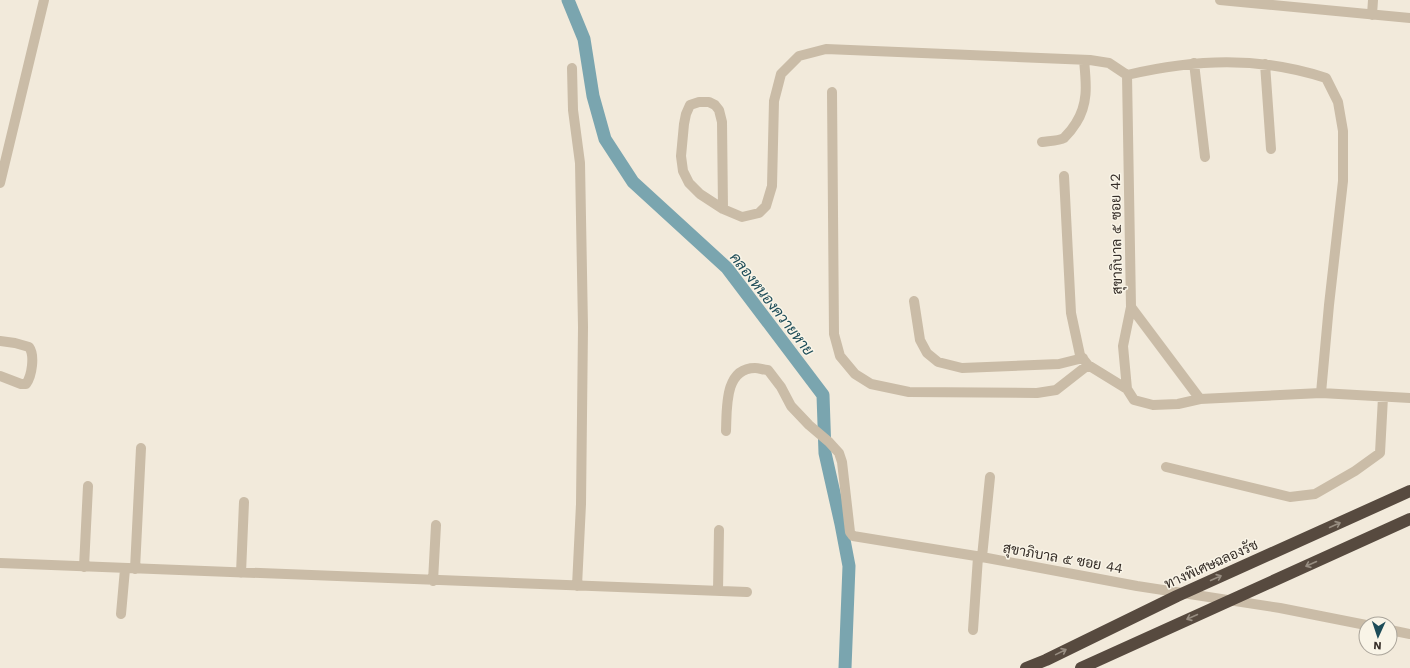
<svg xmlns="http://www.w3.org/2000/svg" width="1410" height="668" font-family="'Work Sans',Sarabun,sans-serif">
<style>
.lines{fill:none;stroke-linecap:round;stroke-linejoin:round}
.canal{stroke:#7aa5af;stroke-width:13}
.minor{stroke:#cabca7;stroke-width:10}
.highway-bridge{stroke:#574a3f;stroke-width:12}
.oneway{stroke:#988e82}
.labels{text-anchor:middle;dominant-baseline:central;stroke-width:3;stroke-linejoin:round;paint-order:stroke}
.street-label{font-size:14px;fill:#362e28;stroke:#f9f4e7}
.water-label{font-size:15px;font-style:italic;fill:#1d4c58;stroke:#f9f4e7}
</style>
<rect width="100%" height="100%" fill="#f2eadb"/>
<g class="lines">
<path class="canal" d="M568 0 584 39 593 96 605 139 633 182 727 268 823 395 825 453 841 524 849 566 845 668"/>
<path class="minor" d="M1220 0 1410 18
M1372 15 1373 0
M1194 63 1205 157
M1265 64 1271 149
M572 68 573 110 580 163 583 327 581 504 577 586
M1127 75 1131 307 1200 399 1321 393 1410 398
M832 92 834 334 840 356 855 374 871 384 909 392 1037 393 1056 390 1088 365
M1042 142C1048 141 1059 141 1064 138 1068 134 1073 128 1076 123 1089 103 1086 82 1084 60
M1064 176 1071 313 1080 355 1088 365 1127 389
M0 183 44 0
M723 209 722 122 719 110 715 105 709 102H699L690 105 686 114 684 124 681 156 683 171 689 183 700 194 723 209 742 217 759 213 766 206 772 186 774 101 781 74 799 56 826 49 1090 60 1109 63 1127 75C1195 59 1259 56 1326 78L1338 102 1343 131V181L1329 305 1321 393
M914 301 920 340 927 353 938 362 962 368 1059 364 1083 358
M1131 307 1123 346 1127 389 1134 400 1153 405 1178 404 1200 399
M0 341 15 343 29 347C35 355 32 376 26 384H21L0 376
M726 431C727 409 724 368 755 368 759 368 764 370 768 370L781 387 791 406 809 425 829 442 839 453 842 462 850 532 853 536 982 557 1137 586 1280 608 1366 625
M1166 467 1290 497 1315 494 1355 471 1380 453 1383 397
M982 557 990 477
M0 563 747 592
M84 567 88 486
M135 569 141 448
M241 573 244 502
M433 581 436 525
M718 591 719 530
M121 614 125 569
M973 630 978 557
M1390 630 1410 634"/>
<path class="highway-bridge" d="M1026 668 1046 660 1177 596 1410 491
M1081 668 1410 519"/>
</g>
<defs><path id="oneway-shaft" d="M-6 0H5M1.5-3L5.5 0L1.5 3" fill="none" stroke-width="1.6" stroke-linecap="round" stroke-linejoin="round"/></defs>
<g class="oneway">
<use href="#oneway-shaft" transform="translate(1335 525) rotate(-24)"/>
<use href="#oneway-shaft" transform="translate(1311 564) rotate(156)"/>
<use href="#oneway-shaft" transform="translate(1216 578) rotate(-24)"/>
<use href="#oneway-shaft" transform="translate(1192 617) rotate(156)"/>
<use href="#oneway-shaft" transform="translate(1061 652) rotate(-26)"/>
</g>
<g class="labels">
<g class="street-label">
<text transform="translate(1116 234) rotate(-91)">สุขาภิบาล ๕ ซอย 42</text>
<text transform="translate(1063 558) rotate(10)">สุขาภิบาล ๕ ซอย 44</text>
<text transform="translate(1211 564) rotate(-24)">ทางพิเศษฉลองรัช</text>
</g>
<g class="water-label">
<text transform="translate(772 304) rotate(52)">คลองหนองควายหาย</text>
</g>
</g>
<g transform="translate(1378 636) rotate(183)"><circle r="19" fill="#f9f4e7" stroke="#aba59b"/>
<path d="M0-3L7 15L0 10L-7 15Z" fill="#1d4c58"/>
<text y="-6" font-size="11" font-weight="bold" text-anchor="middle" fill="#362e28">N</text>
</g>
</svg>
